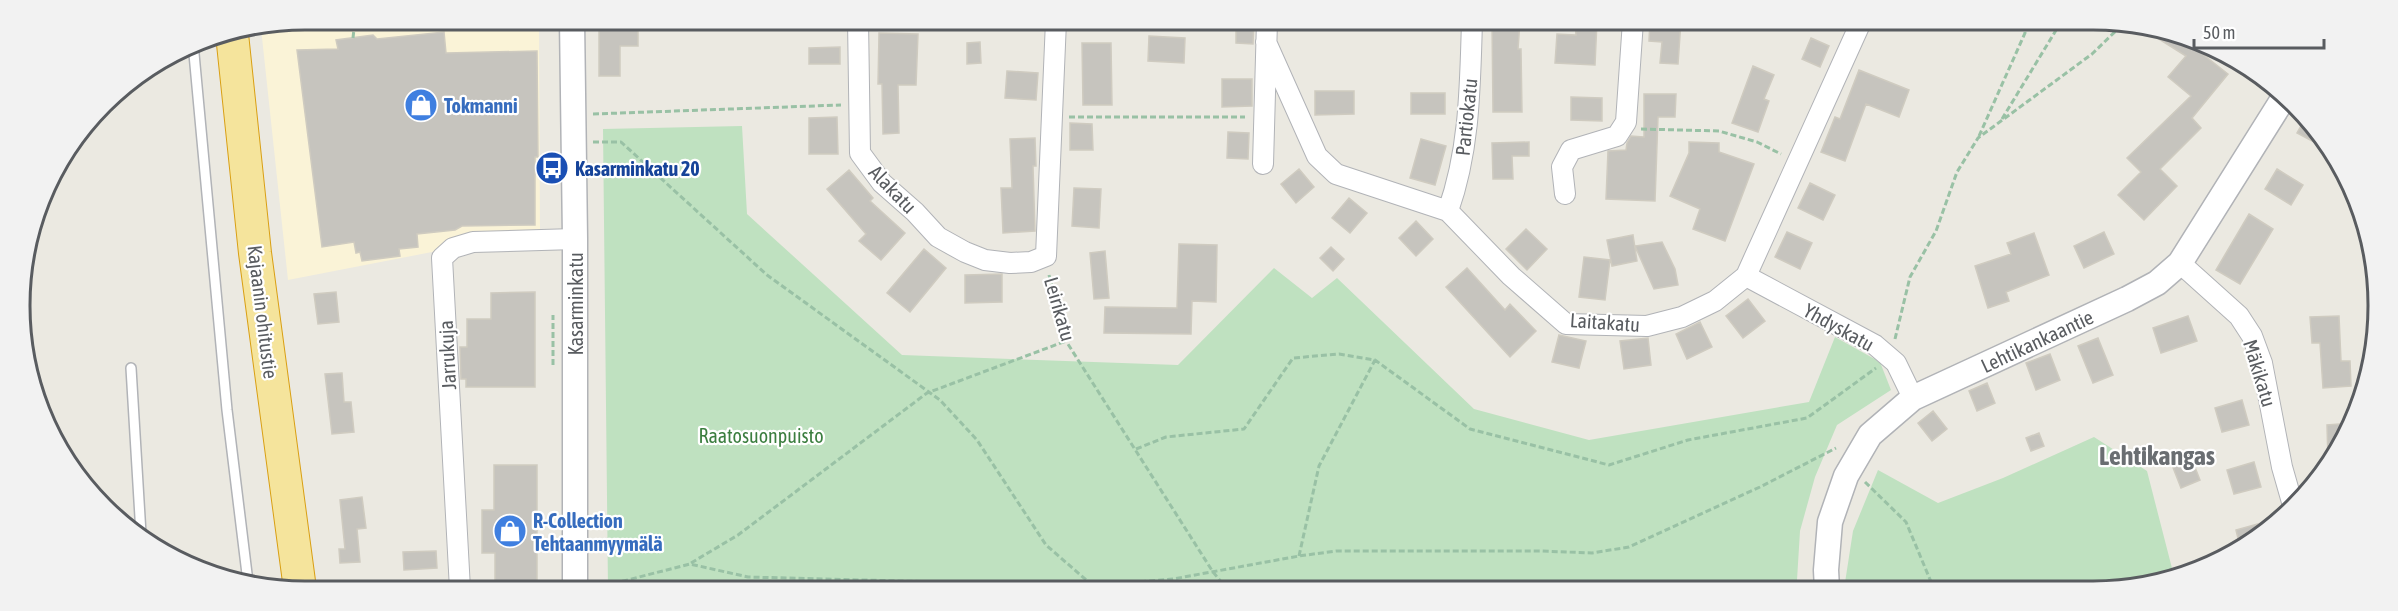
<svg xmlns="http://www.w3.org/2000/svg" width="2398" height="611" font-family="'Asap Condensed',sans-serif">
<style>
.commercial{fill:#faf3d7}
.green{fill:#bfe1c0}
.building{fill:#c6c4be;stroke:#cfcbc0;stroke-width:1.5}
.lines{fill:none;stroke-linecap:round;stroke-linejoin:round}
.service-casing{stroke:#b1b3b7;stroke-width:12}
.minor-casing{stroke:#b1b3b7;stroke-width:22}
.tertiary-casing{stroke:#b1b3b7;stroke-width:27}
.trunk-casing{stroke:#d99f13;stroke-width:34}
.path{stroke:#99c1a5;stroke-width:3;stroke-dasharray:6 3;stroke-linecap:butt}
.service{stroke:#fff;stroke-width:9}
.minor{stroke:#fff;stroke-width:20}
.tertiary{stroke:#fff;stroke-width:24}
.trunk{stroke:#f5e49c;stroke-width:32}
.labels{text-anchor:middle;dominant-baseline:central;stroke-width:4.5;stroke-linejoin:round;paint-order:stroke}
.shop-label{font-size:20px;font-weight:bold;fill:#366cbe;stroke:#fff;text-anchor:start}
.street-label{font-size:20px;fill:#595c60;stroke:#fff}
.transit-label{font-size:20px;font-weight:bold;fill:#164399;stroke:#fff;text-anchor:start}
.park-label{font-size:20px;fill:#3b7e3f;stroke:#fff}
.district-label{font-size:26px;font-weight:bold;fill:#6a6e72;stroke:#fff}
.rim{fill:none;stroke:#595c60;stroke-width:3}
</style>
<rect width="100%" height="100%" fill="#ebe9e1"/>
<path class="commercial" d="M306 20H539L540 231 288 280 261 28Z"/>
<path class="green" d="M742 126 747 214 902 355 1178 365 1274 268 1312 298 1337 278 1474 409 1589 440 1809 402 1835 337 1880 362 1891 390 1837 425 1815 477 1800 531 1797 580 1799 589H608L603 129Z
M2094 437 2147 471 2174 576 2129 589H1844L1853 531 1878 470 1938 503 2003 478Z"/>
<path class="building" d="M1236 21H1254L1253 44 1236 43Z
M1492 21H1520L1518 49H1521L1522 112H1493Z
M1575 21H1597L1595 65 1555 63 1557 34 1576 35Z
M1650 21H1681L1678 64 1660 63 1662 42 1649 41Z
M599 26H638V46H620V76H599Z
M2156 31 2197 45 2195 48 2228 74 2192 118 2201 128 2160 169 2177 186 2144 220 2118 195 2141 172 2127 158 2191 96 2168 77 2186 56 2154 36Z
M444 32 446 53 537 51 538 157H535V225L462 226 455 230 417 234 418 247 399 249 400 256 362 261 360 252 356 253 354 242 322 247 297 50 338 49 336 40 373 35 377 39Z
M879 33 918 34 916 85H898L899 133 883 134 882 84H878Z
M1149 36 1185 38 1184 63 1148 61Z
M1811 38 1829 46 1820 67 1802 59Z
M980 42 981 63 967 64V43Z
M1082 43H1111L1112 105H1083Z
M840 47V64H809V48Z
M1753 66 1774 75 1764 99 1769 101 1758 132 1732 123Z
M1859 70 1909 90 1899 117 1866 104 1845 161 1821 152 1835 117 1840 119Z
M1007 71 1038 73 1036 100 1005 98Z
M1222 79H1252V106L1222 107Z
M1315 91H1354V114L1315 115Z
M1411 93H1445V114H1411Z
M1644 94H1676L1675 117H1658L1655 201 1606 199 1608 151 1626 150 1627 143 1631 136 1644 137Z
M1571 97 1602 98V121L1571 120Z
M837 117 838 154H809V118Z
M2305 119 2320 132 2329 150 2297 133Z
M1070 123 1092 124 1093 150H1070Z
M1228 132 1249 133 1248 159 1227 158Z
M1035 138 1036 166H1033L1035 231 1003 233 1001 188H1012L1010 139Z
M1421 139 1446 146 1435 185 1410 178Z
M1529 142V156H1512L1513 179H1493L1492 143Z
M1689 142 1719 143V152L1754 164 1725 241 1693 229 1700 209 1670 196 1689 153Z
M1299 169 1314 187 1296 203 1281 184Z
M2277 169 2303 185 2291 205 2265 189Z
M849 170 873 198 870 201 905 233 881 260 859 241 866 234 827 189Z
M1810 183 1835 195 1823 220 1798 208Z
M1074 188 1101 189 1099 228 1072 226Z
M1349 198 1367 213 1350 233 1332 218Z
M2249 214 2273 229 2240 284 2216 270Z
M1416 221 1433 239 1416 256 1399 238Z
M1526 229 1547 249 1527 270 1506 249Z
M1787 232 1812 243 1800 269 1775 257Z
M2104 232 2114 254 2084 268 2074 246Z
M2034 233 2049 275 2006 292 2009 301 1988 308 1975 266 2011 254 2007 243Z
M1633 235 1637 261 1612 266 1607 240Z
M1662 242 1675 269 1678 285 1654 289 1635 246Z
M1179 244 1217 245 1216 302 1192 301 1191 334 1104 333 1105 307 1177 308Z
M1331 247 1344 259 1333 271 1320 258Z
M924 249 946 268 910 312 887 293Z
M1105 251 1109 298 1094 299 1090 253Z
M1584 257 1610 260 1605 300 1579 297Z
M1467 268 1505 310 1510 304 1536 331 1510 357 1446 287Z
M1002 274V302L965 303V275Z
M336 292 339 322 318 324 314 294Z
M535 292V387H466V379H461L460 347H467V319H491V293Z
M1748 299 1765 321 1743 338 1726 316Z
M2188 316 2197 341 2161 353 2153 328Z
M2339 316 2341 361H2350L2351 386 2323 388 2320 343H2312L2310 317Z
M1700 322 1712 347 1687 359 1676 334Z
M1559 335 1586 341 1579 368 1552 362Z
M1648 338 1651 365 1624 369 1620 341Z
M2098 338 2113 375 2093 383 2078 346Z
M2050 354 2060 380 2036 390 2026 363Z
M342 373 344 402H351L354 432 332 434 325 374Z
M1987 383 1995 403 1977 411 1969 391Z
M2242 400 2249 425 2222 432 2215 408Z
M1933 411 1947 429 1932 441 1918 423Z
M2352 423 2349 432 2328 461 2327 425Z
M2039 433 2044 446 2031 451 2026 438Z
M2189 452 2200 480 2181 488 2170 460Z
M2254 462 2261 487 2234 494 2227 470Z
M494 465H537V589H495V553H482V510H494Z
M362 497 366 528 357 529 360 562 340 563 339 549H345L340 500Z
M2276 519 2277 521 2240 547 2236 530Z
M436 551 437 568 404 570 403 552Z"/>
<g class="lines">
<g class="service-casing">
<path id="service" d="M193 43 227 410 248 582
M131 368 141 534"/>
</g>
<g class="minor-casing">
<path id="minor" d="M858 20 860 153 882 183 915 212 938 237 965 252 985 260 1010 263 1031 262 1046 256 1056 21
M1266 42 1317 156 1336 174 1448 211 1511 276 1566 324 1647 326 1682 317 1715 301 1746 276 1861 22
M1263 164 1267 21
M1565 194 1562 167 1571 150 1617 136 1626 122 1633 21
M1448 211C1470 149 1470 86 1472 21
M2180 263 2239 316 2252 336 2262 363 2282 467 2294 509
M1746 276 1875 345 1896 363 1913 398
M460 589 442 258 453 248 473 242 575 239"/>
</g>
<g class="tertiary-casing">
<path id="tertiary" d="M572 20 575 239V589
M1827 589 1826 570 1830 522 1846 476 1870 435 1913 398 2127 299 2157 283 2180 263 2283 99"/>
</g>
<g class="trunk-casing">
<path id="trunk" d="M232 34 255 253 300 589"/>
</g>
<path class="path" d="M353 38 355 20
M593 114 841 105
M1069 117H1245
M2002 119 2061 22
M1641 129 1719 131 1757 142 1781 154
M1979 136 2025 33 2024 22
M593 142H621L767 275 940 400 977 440 1046 545 1092 585
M1049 275 1066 341 1213 572 1227 589
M1895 339 1910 277 1936 231 1957 172 1978 138 2092 54 2125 22
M553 365V315
M1136 449 1166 437 1244 429 1293 358 1339 354 1375 360 1470 429 1609 465 1688 440 1807 418 1876 368
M1865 482 1906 522 1934 589
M1299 556 1319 466 1375 360
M691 563 738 535 927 393 1066 341
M596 588 690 564 748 577 1093 586 1173 579 1299 556 1336 551H1541L1592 553 1629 547 1760 487 1836 448"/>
<use href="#service" class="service"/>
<use href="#minor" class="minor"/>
<use href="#tertiary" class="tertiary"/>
<use href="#trunk" class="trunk"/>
</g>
<defs>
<g id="shop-disc" transform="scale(1.725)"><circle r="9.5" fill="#3f7fe0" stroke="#fff"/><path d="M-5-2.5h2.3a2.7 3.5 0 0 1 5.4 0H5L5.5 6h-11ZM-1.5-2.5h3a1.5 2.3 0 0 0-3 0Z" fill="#fff"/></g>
<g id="bus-disc" transform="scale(1.725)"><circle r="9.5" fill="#1a4fb4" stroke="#fff"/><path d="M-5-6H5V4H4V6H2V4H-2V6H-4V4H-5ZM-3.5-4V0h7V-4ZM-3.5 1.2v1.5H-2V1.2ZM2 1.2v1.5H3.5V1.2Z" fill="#fff"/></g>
</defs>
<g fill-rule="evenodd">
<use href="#shop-disc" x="421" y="105"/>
<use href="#bus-disc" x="552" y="168"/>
<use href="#shop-disc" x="510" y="531"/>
</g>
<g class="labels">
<g class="shop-label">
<text x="444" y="105">Tokmanni</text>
<text x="533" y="520">R-Collection<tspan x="533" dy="23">Tehtaanmyymälä</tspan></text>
</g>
<g class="street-label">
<text transform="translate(1466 117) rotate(-84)">Partiokatu</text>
<text transform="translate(893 189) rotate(46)">Alakatu</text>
<text transform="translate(575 304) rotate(-90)">Kasarminkatu</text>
<text transform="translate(1060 309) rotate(74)">Leirikatu</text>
<text transform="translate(263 312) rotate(83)">Kajaanin ohitustie</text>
<text transform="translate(1605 322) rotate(4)">Laitakatu</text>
<text transform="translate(1839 327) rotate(29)">Yhdyskatu</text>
<text transform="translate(2037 341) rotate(-25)">Lehtikankaantie</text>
<text transform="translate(447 355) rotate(-93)">Jarrukuja</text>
<text transform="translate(2260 373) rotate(73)">Mäkikatu</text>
</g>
<g class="transit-label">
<text x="575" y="168">Kasarminkatu 20</text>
</g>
<g class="park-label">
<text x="761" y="435">Raatosuonpuisto</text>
</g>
<g class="district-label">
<text x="2157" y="456">Lehtikangas</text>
</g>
</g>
<path d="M0 0H2398V611H0ZM305 30H2093A275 275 0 0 1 2368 305V306A275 275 0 0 1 2093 581H305A275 275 0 0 1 30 306V305A275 275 0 0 1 305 30Z" fill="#f2f2f2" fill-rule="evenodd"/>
<path class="rim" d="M305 30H2093A275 275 0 0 1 2368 305V306A275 275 0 0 1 2093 581H305A275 275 0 0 1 30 306V305A275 275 0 0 1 305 30Z"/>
<path d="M2194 39v9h130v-9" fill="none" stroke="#595c60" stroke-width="3"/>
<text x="2203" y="39" font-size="18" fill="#595c60" stroke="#ffffff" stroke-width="4.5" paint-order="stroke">50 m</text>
</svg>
